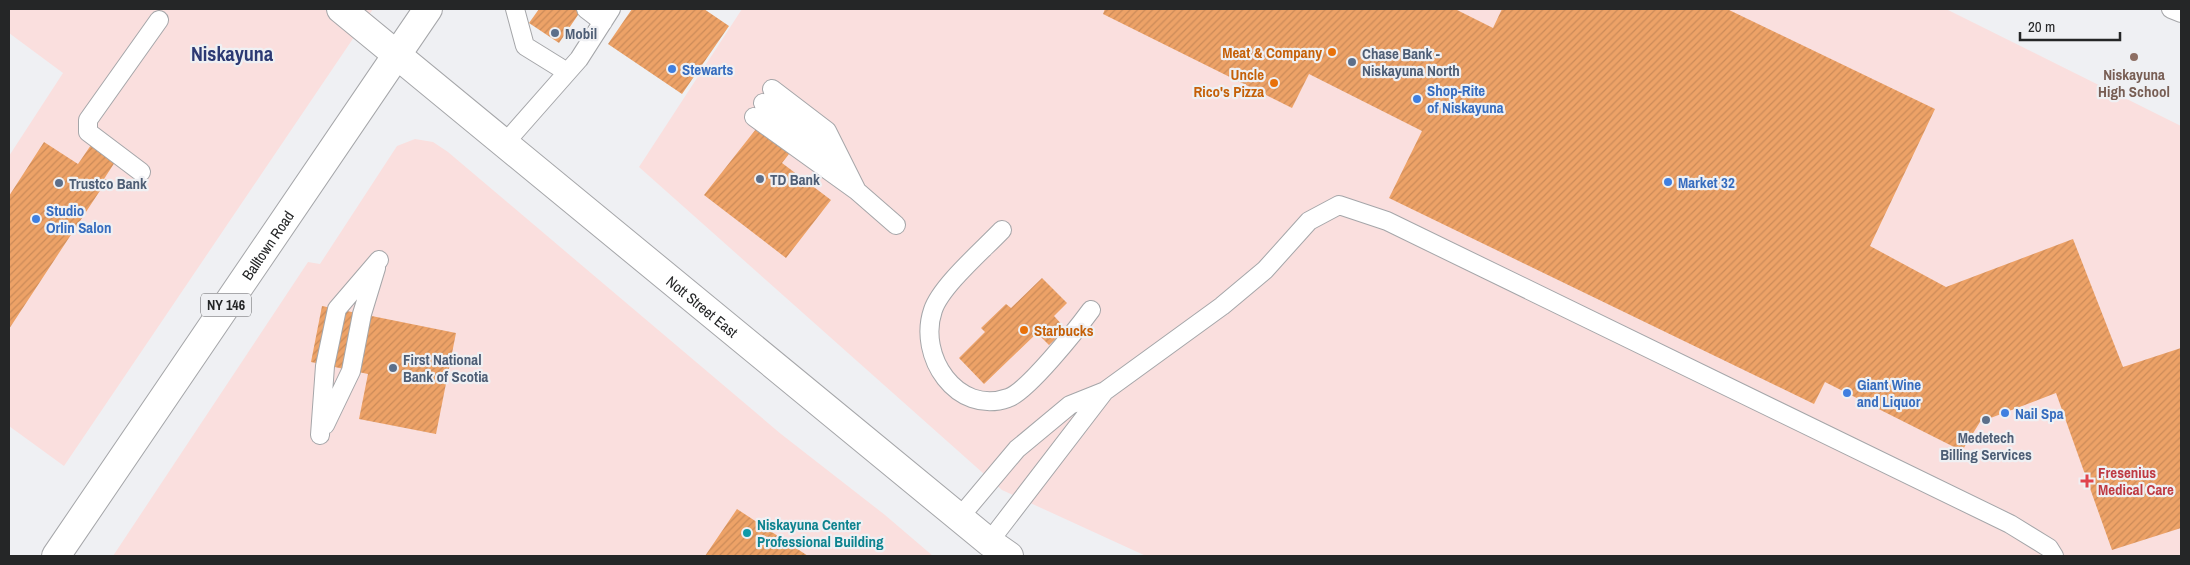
<svg xmlns="http://www.w3.org/2000/svg" width="2190" height="565" font-family="'Archivo Narrow',sans-serif">
<style>
.commercial{fill:#fadfde}
.building{fill:url(#building-hatch)}
.lines{fill:none;stroke-linecap:round;stroke-linejoin:round}
.lane-casing{stroke:#a5a6a9;stroke-width:20}
.secondary-casing{stroke:#a5a6a9;stroke-width:30}
.primary-casing{stroke:#a5a6a9;stroke-width:30}
.lane{stroke:#fff;stroke-width:18}
.secondary{stroke:#fff;stroke-width:28}
.primary{stroke:#fff;stroke-width:28}
.service-dot{fill:#5c6f8a;stroke:#eff0f3;stroke-width:2}
.food-dot{fill:#e8710a;stroke:#eff0f3;stroke-width:2}
.education-dot{fill:#8d6e63;stroke:#eff0f3;stroke-width:2}
.shop-dot{fill:#3f7fe0;stroke:#eff0f3;stroke-width:2}
.health-dot{fill:#e0444e;stroke:#eff0f3;stroke-width:2}
.culture-dot{fill:#0f9aa8;stroke:#eff0f3;stroke-width:2}
.labels{text-anchor:middle;dominant-baseline:central;stroke-width:4.5;stroke-linejoin:round;paint-order:stroke}
.shield{fill:#eff0f3;stroke:#626364;stroke-width:1}
.shield-label{font-size:14px;font-weight:bold;fill:#252627}
.service-label{font-size:15px;font-weight:bold;fill:#4e5e75;stroke:#eff0f3;text-anchor:start}
.food-label{font-size:15px;font-weight:bold;fill:#c56008;stroke:#eff0f3;text-anchor:end}
.shop-label{font-size:15px;font-weight:bold;fill:#366cbe;stroke:#eff0f3;text-anchor:start}
.education-label{font-size:15px;font-weight:bold;fill:#785e54;stroke:#eff0f3}
.street-label{font-size:15px;fill:#252627;stroke:#eff0f3}
.health-label{font-size:15px;font-weight:bold;fill:#be3a42;stroke:#eff0f3;text-anchor:start}
.culture-label{font-size:15px;font-weight:bold;fill:#0d838f;stroke:#eff0f3;text-anchor:start}
.district-label{font-size:20px;font-weight:bold;fill:#2c3973;stroke:#eff0f3}
</style>
<defs>
<pattern id="building-hatch" width="6" height="6" patternUnits="userSpaceOnUse" patternTransform="scale(1.25)"><rect width="6" height="6" fill="#eda267"/><path d="M-1 1l2-2M0 6l6-6M5 7l2-2" fill="none" stroke="#cb8b59"/></pattern>
</defs>
<rect width="100%" height="100%" fill="#eff0f3"/>
<path class="commercial" d="M9 9H373L64 466 9 426V156L63 73 9 33Z
M742 9H1946L2181 126V556H1146L1002 490 639 167Z
M415 139 433 142 448 152 781 434 885 515 933 556H113L308 262 320 264 397 146Z"/>
<path class="building" d="M539 9H582L559 43 529 23Z
M632 9H704L729 26 682 94 608 44Z
M1105 9H1455L1493 28 1502 9H1727L1935 109 1870 246 1946 287 2073 239 2123 367 2181 348V528L2112 550 2056 393 1980 422 1962 451 1825 382 1814 404 1389 198 1422 131 1309 74 1292 108 1103 14Z
M816 119 782 163 831 200 786 258 704 195 756 129Z
M44 142 78 164 91 145 115 162 104 179 107 180 9 329V196Z
M1042 278 1067 303 1054 316 1066 329 1049 345 1037 333 984 384 959 358 985 332 981 328 1006 304 1011 308Z
M322 306 456 333 436 434 359 419 368 374 311 362Z
M737 509 808 556H705Z"/>
<g class="lines">
<g class="lane-casing">
<path id="lane" d="M515 9 525 46 567 72
M586 9 603 22
M2171 9 2181 13
M772 89 827 131 856 189
M763 103 820 144 835 163
M754 117 857 191 896 225
M505 143 579 59 611 9
M141 172 88 132V120L159 20
M1002 230C983 250 941 286 933 310 917 356 957 416 1008 398 1027 392 1077 329 1091 310
M325 425 351 371 362 314 376 268
M320 435 325 366 337 309 379 260
M959 518 1017 449 1070 405 1105 391 1222 306 1265 270 1309 221 1339 205 1387 221 2010 524 2049 548 2054 556
M989 542 1104 392"/>
</g>
<g class="secondary-casing">
<g id="secondary">
<path id="s1" d="M341 9 989 542 1009 556"/>
</g>
</g>
<g class="primary-casing">
<g id="primary">
<path id="s2" d="M56 556 428 9"/>
</g>
</g>
<use href="#lane" class="lane"/>
<use href="#secondary" class="secondary"/>
<use href="#primary" class="primary"/>
</g>
<g class="service-dot">
<circle cx="555" cy="33" r="5"/>
<circle cx="1352" cy="62" r="5"/>
<circle cx="760" cy="179" r="5"/>
<circle cx="59" cy="183" r="5"/>
<circle cx="393" cy="368" r="5"/>
<circle cx="1986" cy="420" r="5"/>
</g>
<g class="food-dot">
<circle cx="1332" cy="52" r="5"/>
<circle cx="1274" cy="83" r="5"/>
<circle cx="1024" cy="330" r="5"/>
</g>
<circle class="education-dot" cx="2134" cy="57" r="5"/>
<g class="shop-dot">
<circle cx="672" cy="69" r="5"/>
<circle cx="1417" cy="99" r="5"/>
<circle cx="1668" cy="182" r="5"/>
<circle cx="36" cy="219" r="5"/>
<circle cx="1847" cy="393" r="5"/>
<circle cx="2005" cy="413" r="5"/>
</g>
<path class="health-dot" d="M2084.5 473.5h5v5h5v5h-5v5h-5v-5h-5v-5h5z"/>
<circle class="culture-dot" cx="747" cy="533" r="5"/>
<g class="labels">
<rect class="shield" x="201" y="293.5" width="50" height="23" rx="4"/>
<g class="shield-label">
<text x="226" y="305">NY 146</text>
</g>
<g class="service-label">
<text x="565" y="33">Mobil</text>
<text x="1362" y="53">Chase Bank -<tspan x="1362" dy="17">Niskayuna North</tspan></text>
<text x="770" y="179">TD Bank</text>
<text x="69" y="183">Trustco Bank</text>
<text x="403" y="359">First National<tspan x="403" dy="17">Bank of Scotia</tspan></text>
<text x="1986" y="437" text-anchor="middle">Medetech<tspan x="1986" dy="17">Billing Services</tspan></text>
</g>
<g class="food-label">
<text x="1322" y="52">Meat &amp; Company</text>
<text x="1264" y="74">Uncle<tspan x="1264" dy="17">Rico's Pizza</tspan></text>
<text x="1034" y="330" text-anchor="start">Starbucks</text>
</g>
<g class="shop-label">
<text x="682" y="69">Stewarts</text>
<text x="1427" y="90">Shop-Rite<tspan x="1427" dy="17">of Niskayuna</tspan></text>
<text x="1678" y="182">Market 32</text>
<text x="46" y="210">Studio<tspan x="46" dy="17">Orlin Salon</tspan></text>
<text x="1857" y="384">Giant Wine<tspan x="1857" dy="17">and Liquor</tspan></text>
<text x="2015" y="413">Nail Spa</text>
</g>
<g class="education-label">
<text x="2134" y="74">Niskayuna<tspan x="2134" dy="17">High School</tspan></text>
</g>
<g class="street-label">
<text stroke="none"><textPath href="#s2" startOffset="376">Balltown Road</textPath></text>
<text stroke="none"><textPath href="#s1" startOffset="468">Nott Street East</textPath></text>
</g>
<g class="health-label">
<text x="2098" y="472">Fresenius<tspan x="2098" dy="17">Medical Care</tspan></text>
</g>
<g class="culture-label">
<text x="757" y="524">Niskayuna Center<tspan x="757" dy="17">Professional Building</tspan></text>
</g>
<g class="district-label">
<text x="232" y="53">Niskayuna</text>
</g>
</g>
<rect width="2190" height="565" fill="none" stroke="#252627" stroke-width="20"/>
<path d="M2020 32v8h100v-8" fill="none" stroke="#252627" stroke-width="2.5"/>
<text x="2028" y="32" font-size="15" fill="#252627" stroke="#eff0f3" stroke-width="4" paint-order="stroke">20 m</text>
</svg>
